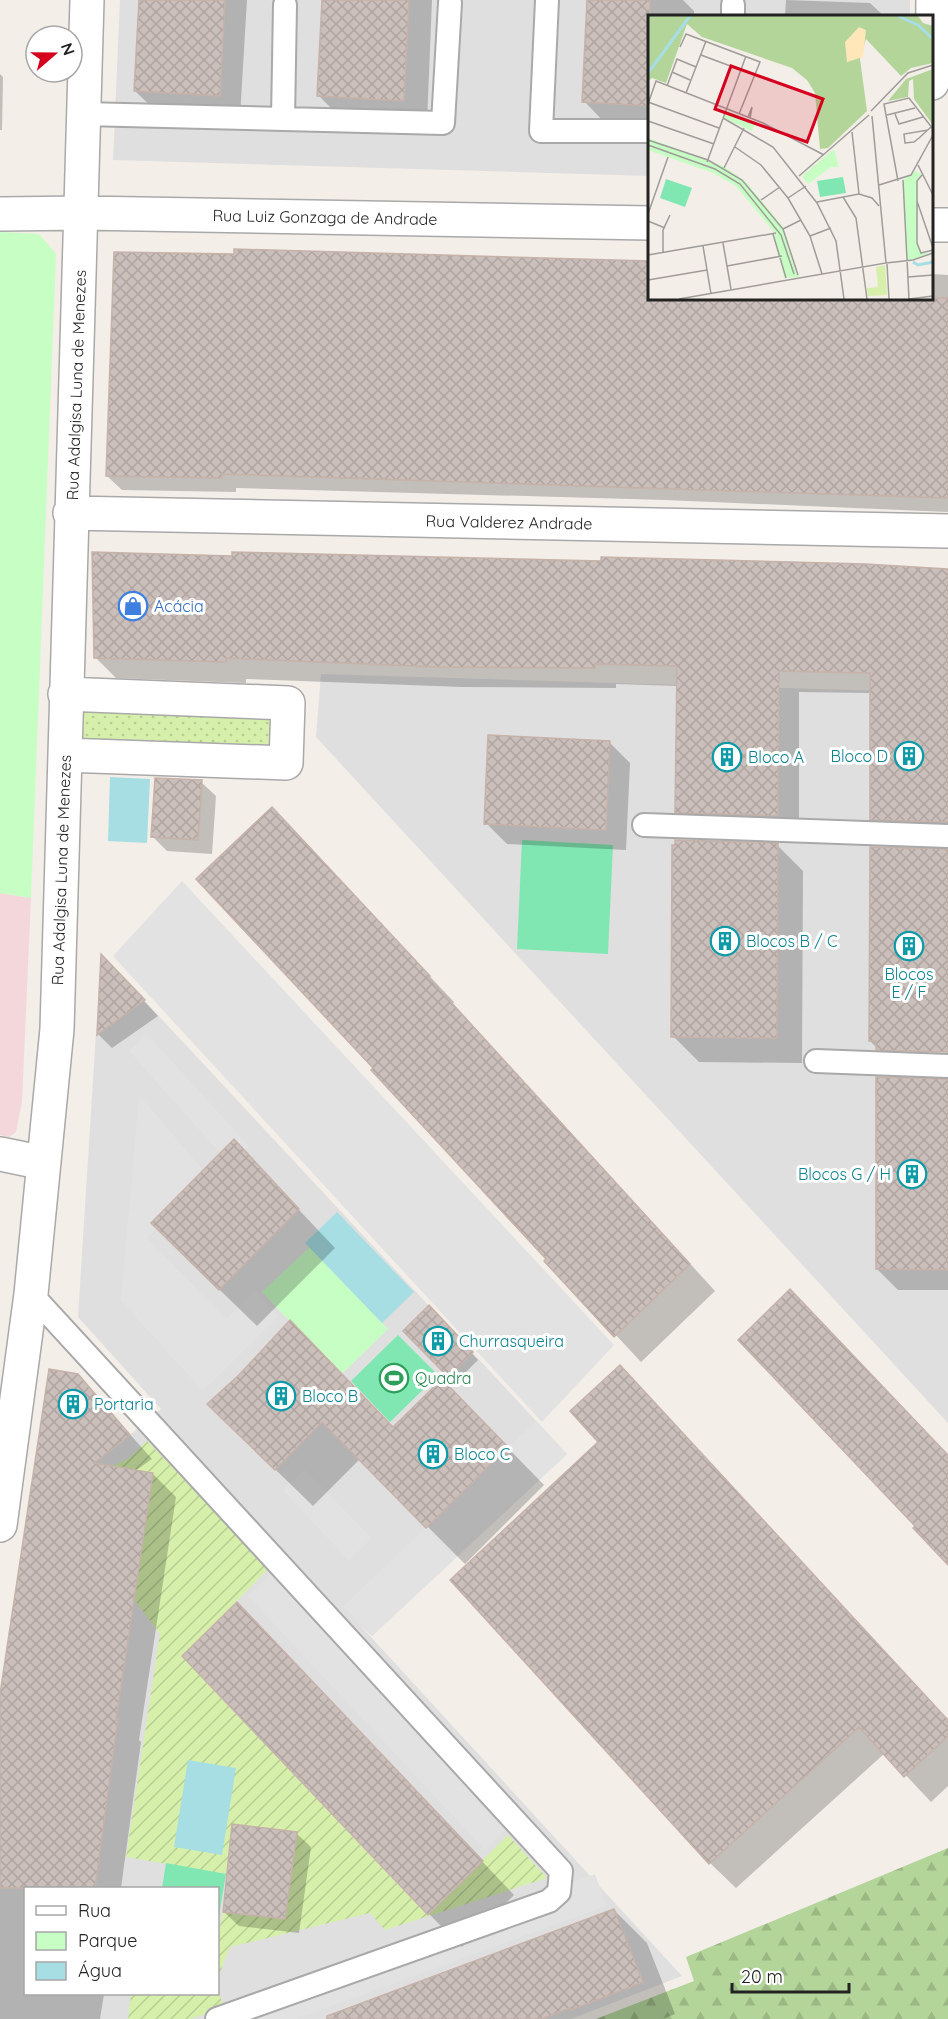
<svg xmlns="http://www.w3.org/2000/svg" width="948" height="2019" font-family="Quicksand,sans-serif">
<style>
.residential{fill:#e0dfdf;fill-rule:evenodd}
.commercial{fill:#f4d7da}
.grass{fill:url(#grass-dots)}
.forest{fill:url(#forest-firs)}
.park{fill:#c7fec4}
.garden{fill:url(#garden-furrows)}
.pitch{fill:#81e7b2}
.parking{fill:#e2e2e2}
.water{fill:#a6dee3}
.shadow{fill:#0003}
.building{fill:url(#building-cross-hatch);stroke:#c6b2a9;stroke-width:1.5}
.lines{fill:none;stroke-linecap:round;stroke-linejoin:round}
.service-casing{stroke:#a9a9a9;stroke-width:26}
.minor-casing{stroke:#a9a9a9;stroke-width:36}
.service{stroke:#fff;stroke-width:22}
.minor{stroke:#fff;stroke-width:33}
.labels{text-anchor:middle;dominant-baseline:central;stroke-width:6;stroke-linejoin:round;paint-order:stroke}
.street-label{font-size:16px;fill:#222;stroke:#fff}
.shop-label{font-size:16px;fill:#366cbe;stroke:#fff;text-anchor:start}
.culture-label{font-size:16px;fill:#0d838f;stroke:#fff;text-anchor:start}
.leisure-label{font-size:16px;fill:#27864d;stroke:#fff;text-anchor:start}
.inset-river{fill:none;stroke:#a6dee3;stroke-width:3}
.inset-road{fill:none;stroke:#9f9c99;stroke-width:1.5}
.view{fill:#d4001d;fill-opacity:0.15;stroke:#d4001d;stroke-width:3}
.inset-edge{fill:none;stroke:#222;stroke-width:3}
</style>
<defs>
<pattern id="grass-dots" width="8" height="8" patternUnits="userSpaceOnUse" patternTransform="scale(1.5)"><rect width="8" height="8" fill="#d6f0ab"/><path d="M2 2h.1M6 6h.1" fill="none" stroke="#b7ce93" stroke-width="1.8" stroke-linecap="round"/></pattern>
<pattern id="forest-firs" width="22" height="20" patternUnits="userSpaceOnUse" patternTransform="scale(1.5)"><rect width="22" height="20" fill="#b3d59a"/><path d="M5 1l3.5 6h-7zM16 11l3.5 6h-7z" fill="#9ab784"/></pattern>
<pattern id="garden-furrows" width="10" height="10" patternUnits="userSpaceOnUse" patternTransform="scale(1.5)"><rect width="10" height="10" fill="#d6f0ab"/><path d="M-1 1l2-2M0 10L10 0M9 11l2-2" fill="none" stroke="#b7ce93"/></pattern>
<pattern id="building-cross-hatch" width="8" height="8" patternUnits="userSpaceOnUse" patternTransform="scale(1.5)"><rect width="8" height="8" fill="#cbbfbb"/><path d="M0 0l8 8M0 8l8-8" fill="none" stroke="#aea4a0"/></pattern>
</defs>
<rect width="100%" height="100%" fill="#f3eee8"/>
<path class="residential" d="M120 0H910V16H650L649 176 113 160Z
M321 674 948 693V1423L316 737Z
M101 954 567 1454 372 1636 359 1624 682 1976 571 2019H0V1694L49 1369 78 1374 130 1435 161 1409 78 1317ZM26 1888H218V1994H26Z"/>
<path class="commercial" d="M0 893 31 898 22 1102 16 1132 9 1137 0 1135Z"/>
<path class="grass" d="M65 694 288 703 286 763 65 755Z"/>
<path class="forest" d="M948 1848V2019H596L694 1981 686 1957Z"/>
<path class="park" d="M0 232 39 234 56 254 31 898 0 893Z
M310 1247 388 1329 341 1375 262 1292Z"/>
<path class="garden" d="M147 1441 270 1567 182 1657 427 1915 508 1835 547 1878 385 1930 370 1913 230 1947 218 1978V1935L223 1912 285 1919 297 1832 232 1824 226 1874 126 1857 160 1634 134 1599 153 1473 112 1466 128 1459Z
M218 1989 224 2008 190 2019H128L131 1994H218Z"/>
<path class="pitch" d="M522 840 613 845 608 954 517 949Z
M398 1335 438 1375 390 1422 351 1381Z
M166 1863 226 1874 218 1922V1888H162Z"/>
<path class="parking" d="M182 881 614 1345 542 1422 113 956Z
M146 1033 249 1146 229 1163 129 1051Z
M139 1095 208 1176 147 1238 226 1319 255 1291 278 1317 203 1391 121 1301Z
M536 1421 567 1454 372 1636 343 1607Z
M305 1469 371 1538 349 1561 283 1490Z
M275 1570 512 1824 485 1850 248 1596Z
M595 1874 606 1906 296 2019H197Z"/>
<path class="water" d="M110 777 150 779 147 843 108 841Z
M337 1212 414 1292 382 1323 305 1243Z
M188 1760 236 1768 222 1855 174 1847Z"/>
<path class="shadow" d="M141 0H247L240 117 156 111 135 91Z
M323 0H432L427 123 342 119 319 96Z
M589 0H683L694 11V16H650V125L604 122 584 101Z
M786 0 870 3 884 16H785Z
M0 74 3 77 2 130H0Z
M932 274 948 275V512L665 500 236 488V492L122 490 107 476 650 298H932Z
M233 557 603 562V559L948 569V842L893 840 871 819 872 693 799 692V837L698 833 677 812 678 686 616 684V688L462 687 246 679V683L116 678 95 657Z
M609 742 630 763 626 850 507 844 486 823Z
M201 782 216 796 212 854 167 851 153 837Z
M272 809 454 1002 453 1004 715 1291 641 1362 547 1261 548 1259 375 1068Z
M777 845 803 871 802 1063 699 1062 673 1036Z
M948 851V1051L889 1049V1052L948 1054V1072L899 1070 870 1041Z
M116 971 158 1016 112 1048 98 1034Z
M948 1081V1290H898L877 1269Z
M234 1141 335 1248 257 1326 190 1261Z
M436 1314 478 1360 456 1382 405 1331Z
M620 1367 948 1720V1786L931 1802 885 1753 736 1888 710 1863 600 1442Z
M77 1375 152 1459 135 1471 153 1474 176 1497 139 1740 141 1742 121 1888H26V1994H104L100 2019H0V1705Z
M240 1376 394 1429 479 1418 544 1485 465 1564 360 1459 313 1506 246 1441Z
M270 1637 514 1895 462 1947 429 1914Z
M296 1833 311 1847 299 1933 239 1926 224 1912Z
M614 1910 647 1943 675 2014 663 2019H325Z"/>
<path class="building" d="M139 0H225L220 96 134 91Z
M322 0H409L404 101 317 96Z
M587 0H650V106L582 102Z
M234 249 650 261V298H948V498L222 474V478L106 476 114 252 234 254Z
M92 552 232 556V552L601 561V557L865 564 948 569V822L870 820V673L779 671 778 816 675 813 677 666 595 664V668L440 667 226 658V662L94 658Z
M488 735 610 741 606 830 484 824Z
M155 778 202 780 198 840 151 837Z
M272 807 430 976 428 977 690 1264 614 1337 544 1261 546 1259 371 1070 373 1068 196 879Z
M675 840 778 843 777 1038 671 1037 672 845H675Z
M870 847 948 849V1052L876 1050V1041H869Z
M101 954 145 1000 97 1035Z
M876 1077 948 1079V1270L876 1269Z
M234 1139 299 1209 219 1290 151 1223Z
M790 1289 948 1455V1565L913 1528 915 1526 738 1340Z
M429 1305 473 1352 448 1377 403 1331Z
M290 1320 393 1427 442 1379 508 1447 426 1528 322 1422 275 1470 207 1404 239 1375Z
M620 1365 948 1720V1736L904 1777 859 1727 709 1864 450 1580 598 1442 570 1411Z
M49 1369 78 1374 130 1435 94 1463 153 1473 116 1720 118 1718 95 1888H0V1694Z
M237 1602 483 1861 428 1915 182 1656Z
M232 1824 297 1832 285 1919 223 1912Z
M614 1909 643 1982 571 2010 570 2008 541 2019H327V2016Z"/>
<g class="lines">
<g class="service-casing">
<path id="service" d="M547 0 541 131H650
M733 16V5
M84 114 443 123 450 3
M283 119 285 5
M644 825 948 836
M816 1061 948 1066
M31 1294 561 1871 559 1892 549 1901 217 2019"/>
</g>
<g class="minor-casing">
<path id="minor" d="M932 83 933 0
M0 214 83 213 650 223
M932 225H948
M70 513 948 531
M65 755 286 763 288 703 65 694
M0 1154 44 1163
M0 1525 31 1294 57 1029 87 0"/>
</g>
<use href="#service" class="service"/>
<use href="#minor" class="minor"/>
</g>
<defs>
<g id="shop-ring" transform="scale(1.5)"><circle r="9.5" fill="#fff" stroke="#3f7fe0" stroke-width="1.5"/><path d="M-5-2.5h2.3a2.7 3.5 0 0 1 5.4 0H5L5.5 6h-11ZM-1.5-2.5h3a1.5 2.3 0 0 0-3 0Z" fill="#3f7fe0"/></g>
<g id="building-ring" transform="scale(1.5)"><circle r="9.5" fill="#fff" stroke="#0f9aa8" stroke-width="1.5"/><path d="M-4-6H4V6H1V3H-1V6H-4ZM-2.5-4.3h1.7v1.8h-1.7ZM.8-4.3h1.7v1.8H.8ZM-2.5-1h1.7V.8h-1.7ZM.8-1h1.7V.8H.8Z" fill="#0f9aa8"/></g>
<g id="stadium-ring" transform="scale(1.5)"><circle r="9.5" fill="#fff" stroke="#2e9e5b" stroke-width="1.5"/><path d="M0-5a6.5 5 0 1 0 0 10a6.5 5 0 1 0 0-10ZM-3.5-1.8h7v3.6h-7Z" fill="#2e9e5b"/></g>
</defs>
<g fill-rule="evenodd">
<use href="#shop-ring" x="133" y="606"/>
<use href="#building-ring" x="909" y="756"/>
<use href="#building-ring" x="727" y="757"/>
<use href="#building-ring" x="725" y="941"/>
<use href="#building-ring" x="909" y="946"/>
<use href="#building-ring" x="912" y="1174"/>
<use href="#building-ring" x="438" y="1341"/>
<use href="#stadium-ring" x="394" y="1378"/>
<use href="#building-ring" x="281" y="1396"/>
<use href="#building-ring" x="73" y="1404"/>
<use href="#building-ring" x="433" y="1454"/>
</g>
<g class="labels">
<g class="street-label">
<text transform="translate(325 217) rotate(1)">Rua Luiz Gonzaga de Andrade</text>
<text transform="translate(76 385) rotate(-88)">Rua Adalgisa Luna de Menezes</text>
<text transform="translate(509 522) rotate(1)">Rua Valderez Andrade</text>
<text transform="translate(61 870) rotate(-88)">Rua Adalgisa Luna de Menezes</text>
</g>
<g class="shop-label">
<text x="154" y="606">Acácia</text>
</g>
<g class="culture-label">
<text x="888" y="756" text-anchor="end">Bloco D</text>
<text x="748" y="757">Bloco A</text>
<text x="746" y="941">Blocos B / C</text>
<text x="909" y="974" text-anchor="middle">Blocos<tspan x="909" dy="18">E / F</tspan></text>
<text x="891" y="1174" text-anchor="end">Blocos G / H</text>
<text x="459" y="1341">Churrasqueira</text>
<text x="302" y="1396">Bloco B</text>
<text x="94" y="1404">Portaria</text>
<text x="454" y="1454">Bloco C</text>
</g>
<g class="leisure-label">
<text x="415" y="1378">Quadra</text>
</g>
</g>
<g transform="translate(648 15)">
<rect width="285" height="285" fill="#f3eee8"/>
<path d="M237 250 239 280 220 281 219 273 230 272 228 252Z" fill="#d6f0ab"/>
<path d="M0 1H270L275 8 285 11V48L263 53 253 61 218 24 212 44 219 96 180 133 172 134 167 78 159 65 144 53 54 22 39 9 18 68 4 63 0 66ZM285 54V110L266 84 265 64 261 66 260 82 240 86 258 64Z" fill="#b3d59a"/>
<path d="M211 12 218 15 215 42 199 47 197 27Z" fill="#ffe7ba"/>
<path d="M79 96 108 107 104 116 76 103ZM0 123 75 151 98 167 135 212 151 262 136 263 126 217 88 171 65 158 0 135ZM186 134 191 152H183L160 169 154 161ZM267 156 274 160 270 163 269 228 273 238H285L259 246 255 165Z" fill="#c7fec4"/>
<path d="M195 162 198 178 172 182 169 166ZM18 164 44 173 37 192 12 183Z" fill="#81e7b2"/>
<path class="inset-river" d="M250 1 270 10 285 24M0 58 42 1M265 247 270 250 285 247"/>
<path class="inset-road" d="M32 32 38 19 112 47 91 99M53 40 93 55M24 57 42 65M19 71 29 44 48 52M38 78 58 26M0 87 71 113M0 89 8 66 115 108 176 140M223 96 260 58 285 50M247 99 251 109 275 102M239 100 267 93M100 102 104 92 102 103M75 103 125 132 169 188 188 226 196 284M0 106 66 129M280 115 256 119 257 128 266 127 271 123 283 112M204 117 211 179M0 125 60 145 94 165 135 214 150 260M0 130 67 154 92 169 133 220 146 259M87 132 113 150 140 183 162 221 174 259M59 147 98 41M270 150 285 180M76 153 96 113M274 160 269 166V228L273 238 285 235M151 161 221 100M255 165 261 284M250 166 236 89 261 83 285 114M231 170 263 160 285 120M195 182 208 203 219 284M140 183 158 171M113 185 132 172M269 186 285 233M169 187 211 179 224 183 231 191M285 194V215M0 199 20 142M0 206 17 213M135 214 153 205M125 219 138 263M162 221 183 213M75 228 83 274M55 231 63 279M15 238V215L22 200M0 240 128 218M238 248 265 245 285 238M239 249 241 284M79 251 134 241M260 262 285 260M0 265 59 255M31 284 238 248 224 101M261 284 285 281"/>
<path class="view" d="M83 51 175 84 159 127 67 94Z"/>
<rect width="285" height="285" class="inset-edge"/>
</g>
<rect x="24" y="1887" width="195" height="108" fill="#ffffff" stroke="#a7a7a7" stroke-width="1.5"/>
<rect x="36" y="1906" width="30" height="9" fill="#ffffff" stroke="#a7a7a7" stroke-width="1.5"/>
<text x="78" y="1917" font-size="18" fill="#222222">Rua</text>
<rect x="36" y="1932" width="30" height="18" fill="#c7fec4" stroke="#a7a7a7" stroke-width="1.5"/>
<text x="78" y="1947" font-size="18" fill="#222222">Parque</text>
<rect x="36" y="1962" width="30" height="18" fill="#a6dee3" stroke="#a7a7a7" stroke-width="1.5"/>
<text x="78" y="1977" font-size="18" fill="#222222">Água</text>
<g transform="translate(54 54) rotate(70)"><circle r="28" fill="#ffffff" stroke="#a7a7a7" stroke-width="1.5"/>
<path d="M0-4.5L10 22L0 15L-10 22Z" fill="#d4001d"/>
<text y="-9" font-size="16" font-weight="bold" text-anchor="middle" fill="#222222">N</text>
</g>
<path d="M732 1983v9h117v-9" fill="none" stroke="#222222" stroke-width="3"/>
<text x="741" y="1983" font-size="18" fill="#222222" stroke="#ffffff" stroke-width="4.5" paint-order="stroke">20 m</text>
</svg>
